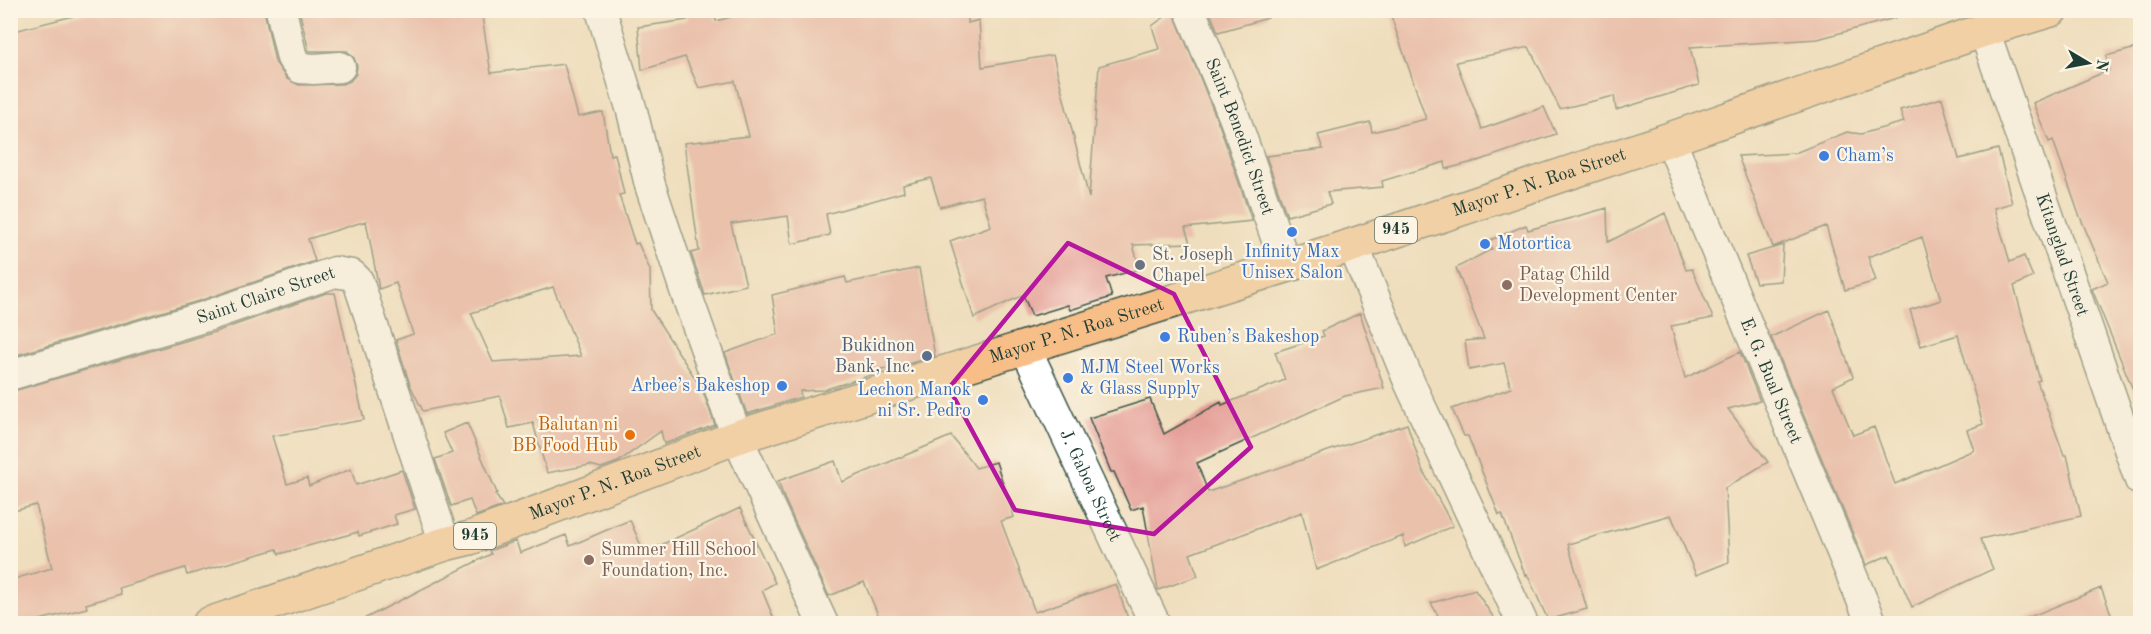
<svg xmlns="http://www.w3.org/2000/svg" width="2151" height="634" font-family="'Old Standard TT',serif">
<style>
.building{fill:#e49d96;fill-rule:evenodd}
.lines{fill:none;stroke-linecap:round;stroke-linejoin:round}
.street-casing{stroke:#3e5549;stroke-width:33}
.primary-casing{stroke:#3e5549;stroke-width:36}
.street{stroke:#fff;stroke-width:30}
.primary{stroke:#f7be88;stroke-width:33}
.marked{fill:none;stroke:#b5179e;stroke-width:4.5;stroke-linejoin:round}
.shop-dot{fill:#3f7fe0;stroke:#fcf5e5;stroke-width:2}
.worship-dot{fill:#6b7280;stroke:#fcf5e5;stroke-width:2}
.education-dot{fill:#8d6e63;stroke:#fcf5e5;stroke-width:2}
.service-dot{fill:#5c6f8a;stroke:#fcf5e5;stroke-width:2}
.food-dot{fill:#e8710a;stroke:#fcf5e5;stroke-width:2}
.labels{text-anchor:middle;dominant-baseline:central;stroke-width:4.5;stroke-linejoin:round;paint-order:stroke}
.shield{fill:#fcf5e5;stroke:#617469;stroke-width:1.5}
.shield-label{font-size:16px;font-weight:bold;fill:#1f3d34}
.street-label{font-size:18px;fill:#1f3d34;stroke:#fcf5e5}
.shop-label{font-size:18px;fill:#366cbe;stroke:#fcf5e5;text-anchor:start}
.worship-label{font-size:18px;fill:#5b616d;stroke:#fcf5e5;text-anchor:start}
.education-label{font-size:18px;fill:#785e54;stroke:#fcf5e5;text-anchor:start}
.service-label{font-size:18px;fill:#4e5e75;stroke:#fcf5e5;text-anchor:end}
.food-label{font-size:18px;fill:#c56008;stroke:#fcf5e5;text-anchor:end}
</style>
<rect width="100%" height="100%" fill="#fcf5e5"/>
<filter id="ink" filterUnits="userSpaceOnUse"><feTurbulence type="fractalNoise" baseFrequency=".0167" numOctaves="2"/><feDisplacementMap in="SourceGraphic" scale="12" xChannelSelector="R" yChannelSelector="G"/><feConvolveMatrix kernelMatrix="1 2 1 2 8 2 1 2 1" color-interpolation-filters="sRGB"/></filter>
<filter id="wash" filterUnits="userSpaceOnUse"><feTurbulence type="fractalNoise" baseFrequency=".008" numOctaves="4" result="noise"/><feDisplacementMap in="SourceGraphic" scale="24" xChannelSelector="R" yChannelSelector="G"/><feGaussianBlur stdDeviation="1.35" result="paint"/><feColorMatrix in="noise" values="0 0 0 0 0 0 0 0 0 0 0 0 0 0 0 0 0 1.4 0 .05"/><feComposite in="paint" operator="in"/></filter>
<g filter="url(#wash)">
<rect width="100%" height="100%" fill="#efdebd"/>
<g id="blocks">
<path class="building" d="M97 10H264L275 62 287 79 299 85 342 84 350 81 356 74 357 66 354 58 347 51H309L299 10H481L491 73 564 64 578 117 603 112 610 155 615 154 624 194 619 195 635 244 638 243 650 270 651 310 702 389 715 425 664 444 661 431 618 462 601 468 590 465 547 473 533 423 509 428 500 396 423 411 410 385 396 340 413 334 396 283 379 289 366 221 308 239 315 261 202 300 10 357V32ZM553 287 581 356 493 362 471 313Z
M685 10H713L716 21 757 10H968V23L979 20 982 67 1053 55 1089 198 1099 66 1159 49 1152 26 1173 11 1220 127 1252 221 1185 228 1190 243 1133 245 1140 269 1106 278 1112 297 1070 310 1068 305 1032 316 1023 295 974 318 950 241 991 226 982 196 940 207 931 178 903 185 904 192 826 214 830 235 792 244 788 216 731 224 746 285 705 295 691 253 699 251 684 143 749 136 735 81 699 88 685 57 642 70 638 27 687 20Z
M1209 10H1267L1268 18 1218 32Z
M1389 10H1563L1566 15 1581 10H1894L1895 18 1818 39 1690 47 1699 85 1616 110 1614 96 1560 109 1529 47 1456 62 1482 129 1544 107 1556 134 1481 160 1446 169 1445 162 1382 181 1383 187 1327 192 1331 204 1287 216 1266 156 1323 149 1318 135 1370 122 1372 132 1426 119Z
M2140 47V407L2092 289 2108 282 2078 212 2053 140 2049 142 2033 103 2109 70 2106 56Z
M1942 98 1959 159 1998 149 2012 203 1994 208 2010 262 2024 256 2033 277 2014 286 2040 380 2037 381 2064 455H2067L2081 516 1980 539 1993 569 1912 607 1889 555 1866 565 1771 337 1829 310 1853 377 1833 387 1853 435 1874 427 1895 484 1974 450 1967 430 1983 424 1958 335 1921 346 1910 310 1941 300 1922 237 1868 257 1876 281 1845 290 1826 226 1773 247 1738 156 1795 153 1847 132 1861 134 1904 122 1900 110Z
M1607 208 1608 242 1665 213 1686 270 1692 269 1713 318 1671 326 1685 378 1740 352 1760 401 1728 409 1768 462 1725 488 1729 562 1696 575 1671 515 1568 544 1587 609 1548 620 1527 574 1525 575 1502 514 1499 515 1468 436H1464L1452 409 1511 388 1504 363 1469 370 1465 341 1484 339 1456 268 1492 249 1488 241 1526 225 1528 230Z
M1783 245 1781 281 1756 283 1746 256Z
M919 268 935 356 898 367 881 369V372L823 390 800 391 801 397 747 414 725 353 778 334 772 295 845 277 847 283Z
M326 293H335L364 420 272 436 287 484 307 478 309 486 351 469 356 485 402 470 415 509 394 515 397 524 359 536 358 532 279 554 277 549 187 575 185 568 119 588 121 594 86 604 87 608 24 624H10V580L52 568 36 505 10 512V392L212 333Z
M1360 313 1384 388 1345 396 1197 463 1208 492 1407 424 1422 469 1453 526 1405 547 1403 536 1316 570 1302 512 1190 554 1198 576 1158 590 1143 506 1131 510 1114 472H1111L1089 418 1150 399 1164 434 1221 402 1222 405 1285 380 1275 352 1324 336 1322 331Z
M467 423 497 493 495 494 503 506 476 516 470 500 451 506 435 459 452 453 443 433Z
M951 436 976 468 996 462 1014 517 1001 521 1035 612 1116 584 1130 624H882L864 582 829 596 784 498 778 481 835 461 842 482Z
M740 508 775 583 762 590 776 624H354L491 554 489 551 516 541 520 553 566 535 570 546 630 520 644 553Z
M2101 588 2115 624H2017V622Z
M1475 590 1498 624H1443L1431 603Z"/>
</g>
</g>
<g filter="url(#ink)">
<use href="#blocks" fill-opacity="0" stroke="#3e5549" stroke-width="1.5"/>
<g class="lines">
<g class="street-casing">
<g id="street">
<path d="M281 10 292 58 300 68 314 69 340 67"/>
<path d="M601 10 632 111 650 185 687 296 737 437 823 624"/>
<path id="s1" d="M1190 10 1235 119 1286 266"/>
<path id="s2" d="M1984 30 2140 480"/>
<path id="s3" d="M1670 139 1872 624"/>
<path d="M1353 245 1410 384 1523 624"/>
<path id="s4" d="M1025 347 1155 624"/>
<path id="s5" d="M10 375 207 316 335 272 352 275 358 281 445 544"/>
</g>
</g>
<g class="primary-casing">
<g id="primary">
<path id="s6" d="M209 624 445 544 470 538 737 437 1353 245 1670 139 1984 30 2051 10"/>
</g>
</g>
<use href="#street" class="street"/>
<use href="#primary" class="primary"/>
</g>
</g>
<path d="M0 0H2151V634H0ZM1068 243 1174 294 1251 447 1154 534 1015 510 949 388Z" fill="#efdebd" fill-opacity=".55" fill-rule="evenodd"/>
<path class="marked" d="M1068 243 1174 294 1251 447 1154 534 1015 510 949 388Z"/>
<g class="shop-dot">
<circle cx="1824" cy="156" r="6"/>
<circle cx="1292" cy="232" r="6"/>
<circle cx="1485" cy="244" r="6"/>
<circle cx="1165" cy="337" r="6"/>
<circle cx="1068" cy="378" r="6"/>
<circle cx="782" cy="386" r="6"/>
<circle cx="983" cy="400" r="6"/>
</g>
<circle class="worship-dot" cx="1140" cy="265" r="6"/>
<g class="education-dot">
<circle cx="1507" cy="285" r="6"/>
<circle cx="589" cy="560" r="6"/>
</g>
<circle class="service-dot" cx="927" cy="356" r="6"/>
<circle class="food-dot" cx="630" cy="435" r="6"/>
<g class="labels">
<g class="shield">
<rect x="1375" y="217" width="42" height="26" rx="4.5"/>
<rect x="454" y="523" width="42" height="26" rx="4.5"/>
</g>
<g class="shield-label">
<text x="1396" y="230">945</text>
<text x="475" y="536">945</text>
</g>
<g class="street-label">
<text stroke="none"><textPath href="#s1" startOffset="136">Saint Benedict Street</textPath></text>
<text stroke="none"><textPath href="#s6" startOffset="1402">Mayor P. N. Roa Street</textPath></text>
<text stroke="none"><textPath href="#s2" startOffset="238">Kitanglad Street</textPath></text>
<text stroke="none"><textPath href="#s5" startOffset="268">Saint Claire Street</textPath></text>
<text stroke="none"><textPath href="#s6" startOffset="916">Mayor P. N. Roa Street</textPath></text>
<text stroke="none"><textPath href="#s3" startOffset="262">E. G. Bual Street</textPath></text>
<text stroke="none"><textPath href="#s6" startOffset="430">Mayor P. N. Roa Street</textPath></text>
<text stroke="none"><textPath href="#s4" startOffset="153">J. Gaboa Street</textPath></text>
</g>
<g class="shop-label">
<text x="1836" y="156">Cham’s</text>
<text x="1497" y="244">Motortica</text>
<text x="1292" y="252" text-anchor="middle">Infinity Max<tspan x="1292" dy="21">Unisex Salon</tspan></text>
<text x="1177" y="337">Ruben’s Bakeshop</text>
<text x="1080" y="368">MJM Steel Works<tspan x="1080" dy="21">&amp; Glass Supply</tspan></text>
<text x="770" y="386" text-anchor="end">Arbee’s Bakeshop</text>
<text x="971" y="390" text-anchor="end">Lechon Manok<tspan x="971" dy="21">ni Sr. Pedro</tspan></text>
</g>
<g class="worship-label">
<text x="1152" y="255">St. Joseph<tspan x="1152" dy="21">Chapel</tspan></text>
</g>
<g class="education-label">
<text x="1519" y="275">Patag Child<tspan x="1519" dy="21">Development Center</tspan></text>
<text x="601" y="550">Summer Hill School<tspan x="601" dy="21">Foundation, Inc.</tspan></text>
</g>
<g class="service-label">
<text x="915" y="346">Bukidnon<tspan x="915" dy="21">Bank, Inc.</tspan></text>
</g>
<g class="food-label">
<text x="618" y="425">Balutan ni<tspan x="618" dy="21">BB Food Hub</tspan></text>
</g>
</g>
<rect width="2151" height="634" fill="none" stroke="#fcf5e5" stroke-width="36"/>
<g transform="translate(2088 63) rotate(100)" stroke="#fcf5e5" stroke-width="4.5" paint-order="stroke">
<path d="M0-4.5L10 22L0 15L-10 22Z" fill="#1f3d34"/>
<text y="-9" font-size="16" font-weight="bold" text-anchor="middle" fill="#1f3d34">N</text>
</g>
</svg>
